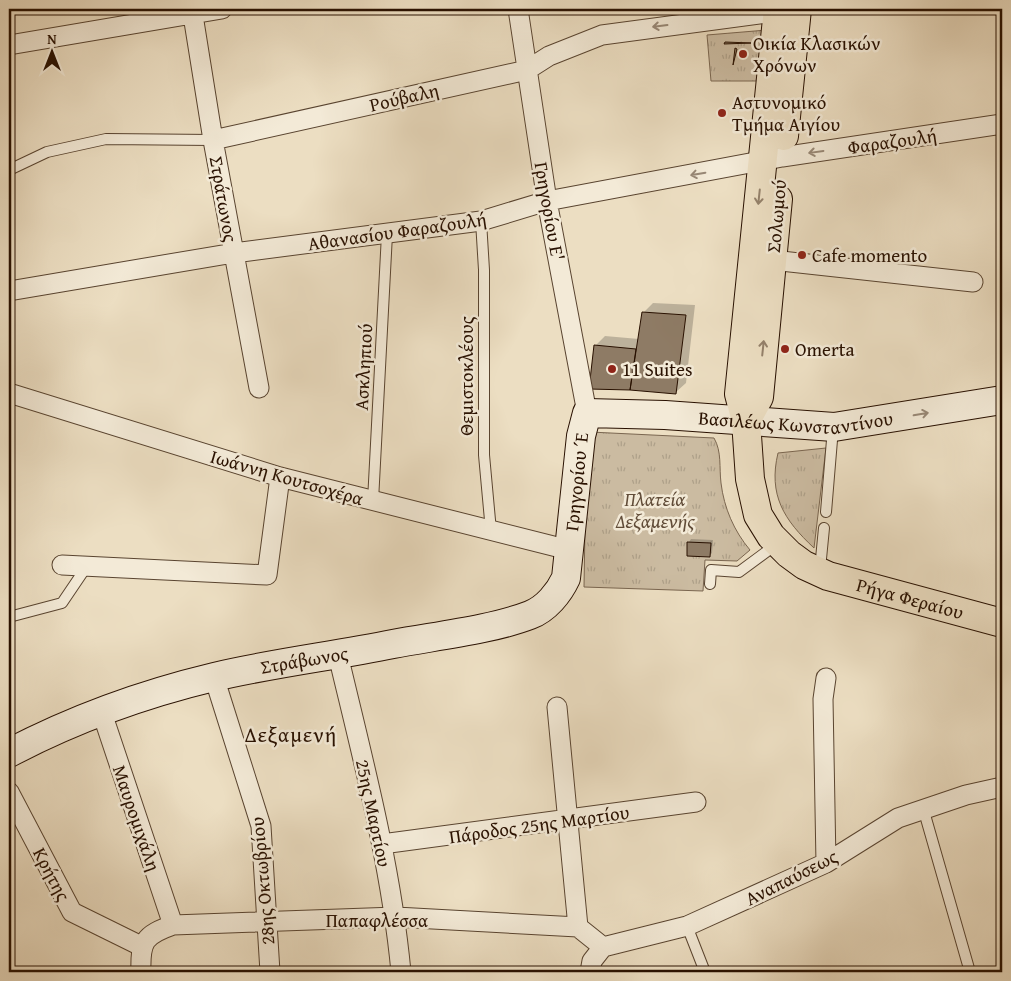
<svg xmlns="http://www.w3.org/2000/svg" width="1011" height="981" font-family="'Gentium Book Plus',serif">
<style>
.grass{fill:url(#grass-tufts);stroke:#7a6650}
.shadow{fill:#0003}
.building{fill:#8e7b65;stroke:#281000}
.lines{fill:none;stroke-linecap:round;stroke-linejoin:round}
.lane-casing{stroke:#594430;stroke-width:12}
.street-casing{stroke:#594430;stroke-width:21}
.secondary-casing{stroke:#281000;stroke-width:30}
.primary-casing{stroke:#281000;stroke-width:30}
.lane{stroke:#f3ead7;stroke-width:10}
.street{stroke:#f3ead7;stroke-width:19}
.secondary{stroke:#f3ead7;stroke-width:28}
.primary{stroke:#ecdec2;stroke-width:28}
.oneway{stroke:#988876}
.oneway2{stroke:#94816b}
.poi-dot{fill:#8f2418;stroke:#f3ead7;stroke-width:2}
.labels{text-anchor:middle;dominant-baseline:central;stroke-width:5;stroke-linejoin:round;paint-order:stroke}
.poi-label{font-size:19px;fill:#281000;stroke:#f3ead7;text-anchor:start}
.street-label{font-size:19px;fill:#281000;stroke:#f3ead7}
.park-label{font-size:19px;font-style:italic;fill:#614c38;stroke:#f3ead7}
.quarter-label{font-size:21px;letter-spacing:1px;fill:#281000;stroke:#f3ead7}
</style>
<defs>
<pattern id="grass-tufts" width="24" height="20" patternUnits="userSpaceOnUse" patternTransform="scale(1.25)"><rect width="24" height="20" fill="#cbbba1"/><path d="M3 7l-1-3M5 7V3M7 7l1-3M15 17l-1-3M17 17v-4M19 17l1-3" fill="none" stroke="#aea089"/></pattern>
</defs>
<rect width="100%" height="100%" fill="#ecdec2"/>
<filter id="stains"><feTurbulence type="fractalNoise" baseFrequency=".004" numOctaves="4"/><feColorMatrix values="0 0 0 0 .2 0 0 0 0 .09 0 0 0 0 .02 0 0 0 .5 -.17"/></filter>
<radialGradient id="worn" r=".72"><stop offset=".6" stop-color="#630" stop-opacity="0"/><stop offset="1" stop-color="#630" stop-opacity=".3"/></radialGradient>
<path class="grass" d="M767 30 762 81H711L707 35Z
M590 432 714 438C722 452 719 467 721 483 724 508 734 531 750 550L737 561 705 560 703 591 584 587 585 526Z
M826 448 814 548C784 520 768 495 778 453Z"/>
<path class="shadow" d="M653 303 695 305 686 383 676 392 590 387 595 346 605 336 639 339 643 313Z
M691 539 713 540 712 553 709 556 689 542Z"/>
<path class="building" d="M725 42 751 43 724 44Z
M735 48 737 49 733 65Z
M642 312 686 315 676 394 630 390Z
M594 345 636 349 630 390 589 389Z
M687 542 711 543 710 557 687 556Z"/>
<g class="lines">
<g class="lane-casing">
<path id="lane" d="M9 170 47 152 106 139 213 140
M481 221 484 270V455L491 531
M373 501 387 234
M826 512 833 428
M820 569 824 528
M710 584 711 570 739 572 777 544
M9 617 62 603 87 566
M923 808 970 972
M687 926 705 972"/>
</g>
<g class="street-casing">
<path id="street" d="M192 9 213 140 259 388
M518 9 547 201 587 413
M9 45 222 9
M213 140 527 70 549 56 602 35 789 10
M772 260 973 282
M9 291 234 253 481 221 547 201 782 157 1002 124
M9 393 280 477 569 550
M62 565 267 575 280 477
M338 655C363 760 391 865 401 972
M214 677 261 826 270 972
M557 707 578 927
M101 710 173 925
M9 792 72 912 143 947
M382 844 696 802
M826 863 823 699 826 678
M141 972C140 942 144 935 173 925L396 917 578 927 603 947
M590 972 592 961 603 947 687 926 826 863 898 818 966 795 1002 787"/>
</g>
<g class="secondary-casing">
<g id="secondary">
<path id="s1" d="M9 753C74 719 143 694 214 677 273 663 334 656 393 644 435 636 491 630 530 615 546 609 559 593 566 578L581 436 587 413 665 415 834 427 1002 400"/>
</g>
</g>
<g class="primary-casing">
<g id="primary">
<path id="s2" d="M778 9 739 394 746 421 750 479 758 515 771 536 789 554 804 565 828 576 1002 623"/>
<path d="M784 136 797 9"/>
<path d="M746 421 759 397 778 199"/>
</g>
</g>
<use href="#lane" class="lane"/>
<use href="#street" class="street"/>
<use href="#secondary" class="secondary"/>
<use href="#primary" class="primary"/>
</g>
<defs><path id="oneway-shaft" d="M-6 0H5M1.5-3L5.5 0L1.5 3" fill="none" stroke-width="1.6" stroke-linecap="round" stroke-linejoin="round" transform="scale(1.25)"/></defs>
<g class="oneway">
<use href="#oneway-shaft" transform="translate(660 26) rotate(173)"/>
<use href="#oneway-shaft" transform="translate(816 152) rotate(172)"/>
<use href="#oneway-shaft" transform="translate(698 174) rotate(170)"/>
<use href="#oneway-shaft" transform="translate(921 414) rotate(-10)"/>
</g>
<g class="oneway2">
<use href="#oneway-shaft" transform="translate(759 197) rotate(96)"/>
<use href="#oneway-shaft" transform="translate(763 348) rotate(-84)"/>
</g>
<g class="poi-dot">
<circle cx="743" cy="54" r="5"/>
<circle cx="722" cy="113" r="5"/>
<circle cx="802" cy="255" r="5"/>
<circle cx="785" cy="349" r="5"/>
<circle cx="612" cy="369" r="5"/>
</g>
<g class="labels">
<g class="poi-label">
<text x="753" y="43">Οικία Κλασικών<tspan x="753" dy="22">Χρόνων</tspan></text>
<text x="732" y="102">Αστυνομικό<tspan x="732" dy="22">Τμήμα Αιγίου</tspan></text>
<text x="812" y="255">Cafe momento</text>
<text x="795" y="349">Omerta</text>
<text x="622" y="369">11 Suites</text>
</g>
<g class="street-label">
<text transform="translate(404 97) rotate(-13)">Ρούβαλη</text>
<text transform="translate(892 141) rotate(-8)">Φαραζουλή</text>
<text transform="translate(224 199) rotate(80)">Στράτωνος</text>
<text transform="translate(550 211) rotate(80)">Γρηγορίου Ε'</text>
<text transform="translate(776 216) rotate(-85)">Σολωμού</text>
<text transform="translate(397 231) rotate(-8)">Αθανασίου Φαραζουλή</text>
<text transform="translate(363 367) rotate(-87)">Ασκληπιού</text>
<text transform="translate(466 376) rotate(-90)">Θεμιστοκλέους</text>
<text stroke="none"><textPath href="#s1" startOffset="970">Βασιλέως Κωνσταντίνου</textPath></text>
<text transform="translate(287 477) rotate(16)">Ιωάννη Κουτσοχέρα</text>
<text stroke="none"><textPath href="#s1" startOffset="691">Γρηγορίου Έ</textPath></text>
<text stroke="none"><textPath href="#s2" startOffset="690">Ρήγα Φεραίου</textPath></text>
<text stroke="none"><textPath href="#s1" startOffset="311">Στράβωνος</textPath></text>
<text transform="translate(374 813) rotate(78)">25ης Μαρτίου</text>
<text transform="translate(137 818) rotate(71)">Μαυρομιχάλη</text>
<text transform="translate(539 824) rotate(-8)">Πάροδος 25ης Μαρτίου</text>
<text transform="translate(52 874) rotate(62)">Κρήτης</text>
<text transform="translate(791 877) rotate(-27)">Αναπαύσεως</text>
<text transform="translate(262 881) rotate(-95)">28ης Οκτωβρίου</text>
<text x="377" y="920">Παπαφλέσσα</text>
</g>
<g class="park-label">
<text x="655" y="499">Πλατεία<tspan x="655" dy="22">Δεξαμενής</tspan></text>
</g>
<g class="quarter-label">
<text x="291" y="734">Δεξαμενή</text>
</g>
</g>
<rect width="1011" height="981" fill="none" stroke="#ecdec2" stroke-width="30"/>
<rect x="10" y="10" width="991" height="961" fill="none" stroke="#281000" stroke-width="2.5"/>
<rect x="15" y="15" width="981" height="951" fill="none" stroke="#281000"/>
<g transform="translate(52 52)" stroke="#f3ead7" stroke-width="4" paint-order="stroke">
<path d="M0-4L9 19L0 12L-9 19Z" fill="#281000"/>
<text y="-8" font-size="14" font-weight="bold" text-anchor="middle" fill="#281000">N</text>
</g>
<rect width="100%" height="100%" filter="url(#stains)"/>
<rect width="100%" height="100%" fill="url(#worn)"/>
</svg>
